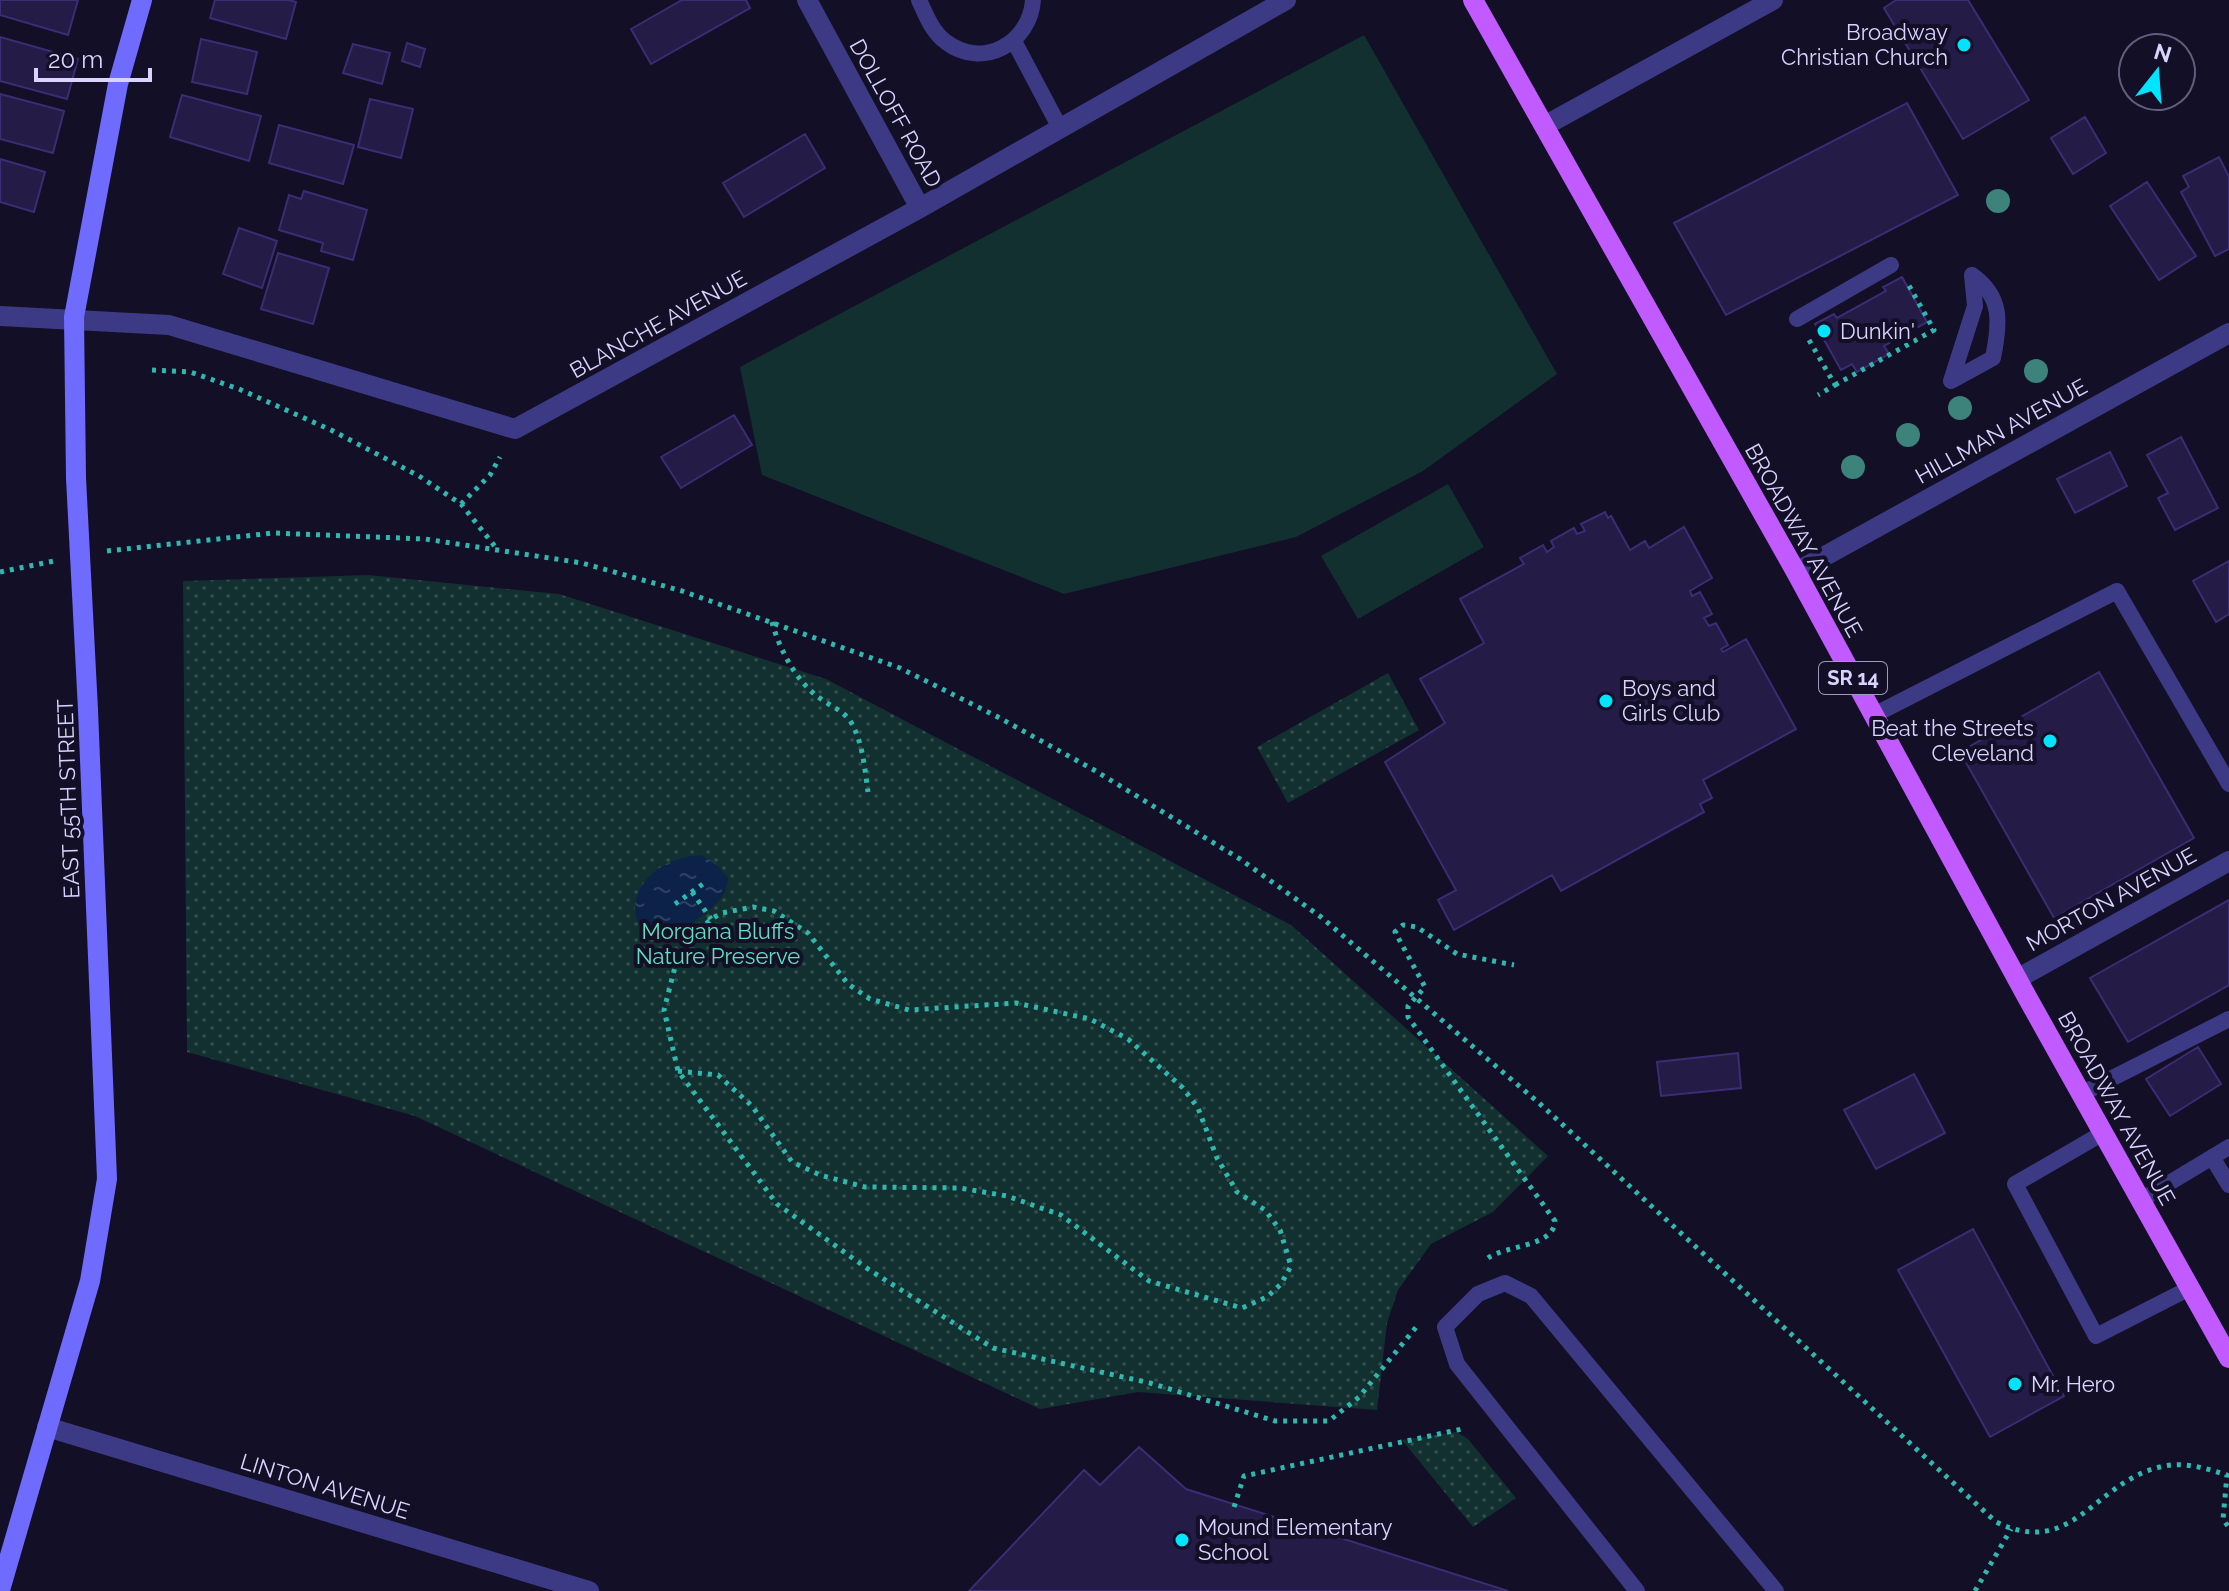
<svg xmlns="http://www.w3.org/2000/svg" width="2229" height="1591" font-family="Raleway,sans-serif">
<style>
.park{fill:url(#park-dots)}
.pitch{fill:#12302f}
.water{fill:url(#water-ripples)}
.building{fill:#241b47;stroke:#3b2d73;stroke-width:2}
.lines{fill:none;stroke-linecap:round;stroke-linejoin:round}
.path{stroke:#2fb8b0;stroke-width:5;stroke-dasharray:4 6;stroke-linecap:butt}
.lane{stroke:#3d3a85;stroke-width:16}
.street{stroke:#3d3a85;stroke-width:20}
.secondary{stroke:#6f6bff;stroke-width:20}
.primary{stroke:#c25bff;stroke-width:20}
.secondary-bridge{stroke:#6f6bff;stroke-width:20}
.tree{fill:#3d827b}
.poi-dot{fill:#00e5ff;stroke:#130f26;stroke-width:3}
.labels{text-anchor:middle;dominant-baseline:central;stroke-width:8;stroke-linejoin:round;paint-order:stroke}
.shield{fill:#130f26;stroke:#9e99be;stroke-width:2}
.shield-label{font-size:20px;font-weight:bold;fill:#d9d4ff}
.poi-label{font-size:22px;fill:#d9d4ff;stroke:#130f26;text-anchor:start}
.street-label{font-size:22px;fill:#d9d4ff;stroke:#130f26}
.park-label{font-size:22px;fill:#5fe0c0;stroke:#130f26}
</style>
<defs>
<pattern id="park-dots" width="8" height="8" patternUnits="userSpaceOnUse" patternTransform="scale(2)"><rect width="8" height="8" fill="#12302f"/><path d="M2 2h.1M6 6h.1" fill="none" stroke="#344d4e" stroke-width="1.8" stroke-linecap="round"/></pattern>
<pattern id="water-ripples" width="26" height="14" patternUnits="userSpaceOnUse" patternTransform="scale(2)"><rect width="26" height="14" fill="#0c2248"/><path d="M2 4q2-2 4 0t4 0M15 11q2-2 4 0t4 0" fill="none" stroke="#2f4163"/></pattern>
</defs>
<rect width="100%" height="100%" fill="#130f26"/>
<path class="park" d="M368 575 559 594 826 679 1291 925 1548 1156 1493 1212 1431 1244 1398 1290 1387 1323 1377 1410 1138 1392 1040 1409 415 1116 187 1052 183 581Z
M1388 673 1419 730 1288 803 1257 747Z
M1457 1432 1468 1439 1516 1498 1473 1527 1402 1440Z"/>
<path class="pitch" d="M1364 35 1557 374 1423 471 1296 537 1064 594 762 475 740 367Z
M1448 484 1484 547 1358 619 1321 556Z"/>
<path class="water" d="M701 855 715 863 728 878C727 897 714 906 700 917 622 979 605 862 701 855Z"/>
<path class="building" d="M0 0H78L68 35 0 15Z
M215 0H289L296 2 286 39 210 18Z
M682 0H746L750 8 651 64 631 29Z
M1896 0H1968L2029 100 1963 139 1884 8Z
M0 37 78 59 67 99 0 81Z
M201 39 257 52 247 94 192 82Z
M407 43 425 49 420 67 402 61Z
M353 44 390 53 382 84 343 73Z
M0 94 64 111 53 153 0 139Z
M182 95 261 116 249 161 170 137Z
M370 99 413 109 401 158 358 147Z
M1907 103 1958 195 1726 315 1674 223Z
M2085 117 2106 153 2073 174 2051 138Z
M279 125 354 145 343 184 269 163Z
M805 134 825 168 744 217 723 183Z
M2219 157 2229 177V249L2215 256 2181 192 2189 187 2183 176Z
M0 159 45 172 34 212 0 202Z
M2147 182 2196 256 2159 280 2110 206Z
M304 191 367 210 353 260 321 251 323 243 279 230 289 195 301 199Z
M239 228 277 241 262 288 223 274Z
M278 253 329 268 313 324 261 309Z
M1902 277 1927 322 1884 346 1889 354 1857 372 1852 364 1841 370 1815 324 1834 314 1837 318 1886 291 1883 287Z
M734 415 752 445 681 488 661 457Z
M2181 437 2218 508 2175 530 2158 498 2168 493 2147 455Z
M2110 452 2127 486 2075 513 2057 479Z
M1605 512 1608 518 1611 516 1630 550 1645 541 1649 548 1684 527 1712 578 1690 591 1692 596 1700 592 1712 614 1704 618 1709 626 1716 623 1728 645 1721 649 1723 652 1746 639 1796 729 1703 780 1712 798 1700 804 1704 812 1561 891 1552 875 1454 930 1438 900 1456 890 1385 762 1445 723 1420 679 1484 643 1460 599 1524 564 1520 558 1543 545 1547 552 1554 547 1551 541 1574 528 1577 534 1585 531 1581 524Z
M2229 561V614L2216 622 2193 581Z
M2099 672 2194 838 2054 918 1960 752Z
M2229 900V985L2128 1042 2090 978Z
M2198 1047 2221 1084 2170 1116 2146 1079Z
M1738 1053 1741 1088 1661 1096 1657 1062Z
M1914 1074 1945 1133 1876 1169 1844 1110Z
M1973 1229 2064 1396 1990 1437 1898 1270Z
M1139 1447 1186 1489 1508 1591H969L1084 1470 1100 1485Z"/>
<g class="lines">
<path class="path" d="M1809 340 1835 385 1818 395
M152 370 190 372 239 389 331 430 419 476 461 504 497 549
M1835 385 1934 330 1908 284
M461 504 490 475 500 457
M107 551 273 533 425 539 582 563 682 591 900 668 996 716 1094 770 1240 859 1321 917 1539 1103 1996 1522C2073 1559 2093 1483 2160 1467 2183 1461 2205 1468 2227 1475L2223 1519 2229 1528
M0 572 54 561
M772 622C779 649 797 683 821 699 833 708 846 711 853 726 863 745 865 771 868 792
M692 892 711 919
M675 904 703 884
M678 1071 718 1075 752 1106 792 1162 820 1175 865 1187 960 1188 1007 1196 1061 1215 1149 1281 1242 1308 1267 1297 1281 1284 1291 1266 1280 1230 1265 1210 1237 1192 1217 1158 1198 1108 1183 1088 1128 1039 1090 1019 1016 1003 909 1010 870 999 848 984 808 933 774 911 753 907 722 913 711 919 697 933 675 967 664 1010 678 1071 777 1204 868 1269 993 1348 1150 1383 1275 1421H1329L1359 1397 1417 1326
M1488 1258C1506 1245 1554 1247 1555 1221L1408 1017V1006L1425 987 1395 932 1403 925 1417 927 1457 954 1514 965
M1234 1507 1244 1476 1462 1429
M1975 1591 2011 1529"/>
<path class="lane" d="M919 0C926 15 932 32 946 42 983 70 1030 43 1033 0
M1015 43 1060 128
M1797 319 1891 265
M1951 381 1993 358C2000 323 2003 297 1972 275
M1951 381 1975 306 1972 275
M1874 715 2117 591 2229 784
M2081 1094 2229 1019
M2103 1133 2015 1184 2096 1336 2190 1288
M2212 1157 2229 1185
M2141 1200 2229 1147
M1637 1591 1457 1364 1445 1327 1478 1294 1505 1283 1531 1296 1776 1591"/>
<path class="street" d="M807 0 920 208
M1546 125 1773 0
M0 316 169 325 515 429 920 208 1286 0
M1796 572 2229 333
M2017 979 2229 861
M47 1427 589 1591"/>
<path class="secondary" d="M76 478 74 317 118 84 142 0
M0 1590 90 1281 107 1179 88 710"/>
<path class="primary" d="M1473 0 1796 572 2027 997 2229 1358"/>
<path class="secondary-bridge" d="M76 478 88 710"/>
</g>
<g class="tree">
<circle cx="1998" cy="201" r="12"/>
<circle cx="2036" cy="371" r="12"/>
<circle cx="1960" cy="408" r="12"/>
<circle cx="1908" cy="435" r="12"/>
<circle cx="1853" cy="467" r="12"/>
</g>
<g class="poi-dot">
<circle cx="1964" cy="45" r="8"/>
<circle cx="1824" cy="331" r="8"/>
<circle cx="1606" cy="701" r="8"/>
<circle cx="2050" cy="741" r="8"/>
<circle cx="2015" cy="1384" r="8"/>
<circle cx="1182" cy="1540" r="8"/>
</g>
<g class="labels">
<rect class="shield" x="1819" y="662" width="68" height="32" rx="6"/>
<g class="shield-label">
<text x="1853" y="678">SR 14</text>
</g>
<g class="poi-label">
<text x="1948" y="32" text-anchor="end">Broadway<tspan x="1948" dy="25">Christian Church</tspan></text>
<text x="1840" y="331">Dunkin'</text>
<text x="1622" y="688">Boys and<tspan x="1622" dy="25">Girls Club</tspan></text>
<text x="2034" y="728" text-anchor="end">Beat the Streets<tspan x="2034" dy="25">Cleveland</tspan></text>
<text x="2031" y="1384">Mr. Hero</text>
<text x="1198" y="1527">Mound Elementary<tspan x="1198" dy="25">School</tspan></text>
</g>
<g class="street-label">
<text transform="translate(896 113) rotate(61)">DOLLOFF ROAD</text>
<text transform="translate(658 324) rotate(-29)">BLANCHE AVENUE</text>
<text transform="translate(2001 431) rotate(-29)">HILLMAN AVENUE</text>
<text transform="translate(1804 540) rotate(61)">BROADWAY AVENUE</text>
<text transform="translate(68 799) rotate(-92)">EAST 55TH STREET</text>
<text transform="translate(2111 899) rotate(-29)">MORTON AVENUE</text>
<text transform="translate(2117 1108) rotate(61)">BROADWAY AVENUE</text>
<text transform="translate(325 1486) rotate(17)">LINTON AVENUE</text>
</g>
<g class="park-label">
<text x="718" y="931">Morgana Bluffs<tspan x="718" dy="25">Nature Preserve</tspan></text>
</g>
</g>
<g transform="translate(2157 72) rotate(17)"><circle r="38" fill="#130f26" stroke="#625e7d" stroke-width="2"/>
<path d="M0-6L14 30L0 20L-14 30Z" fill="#00e5ff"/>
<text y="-12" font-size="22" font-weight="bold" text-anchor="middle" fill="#d9d4ff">N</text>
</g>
<path d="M36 68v12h114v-12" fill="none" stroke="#d9d4ff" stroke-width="4"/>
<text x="48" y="68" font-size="24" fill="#d9d4ff" stroke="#130f26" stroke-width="6" paint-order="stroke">20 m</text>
</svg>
